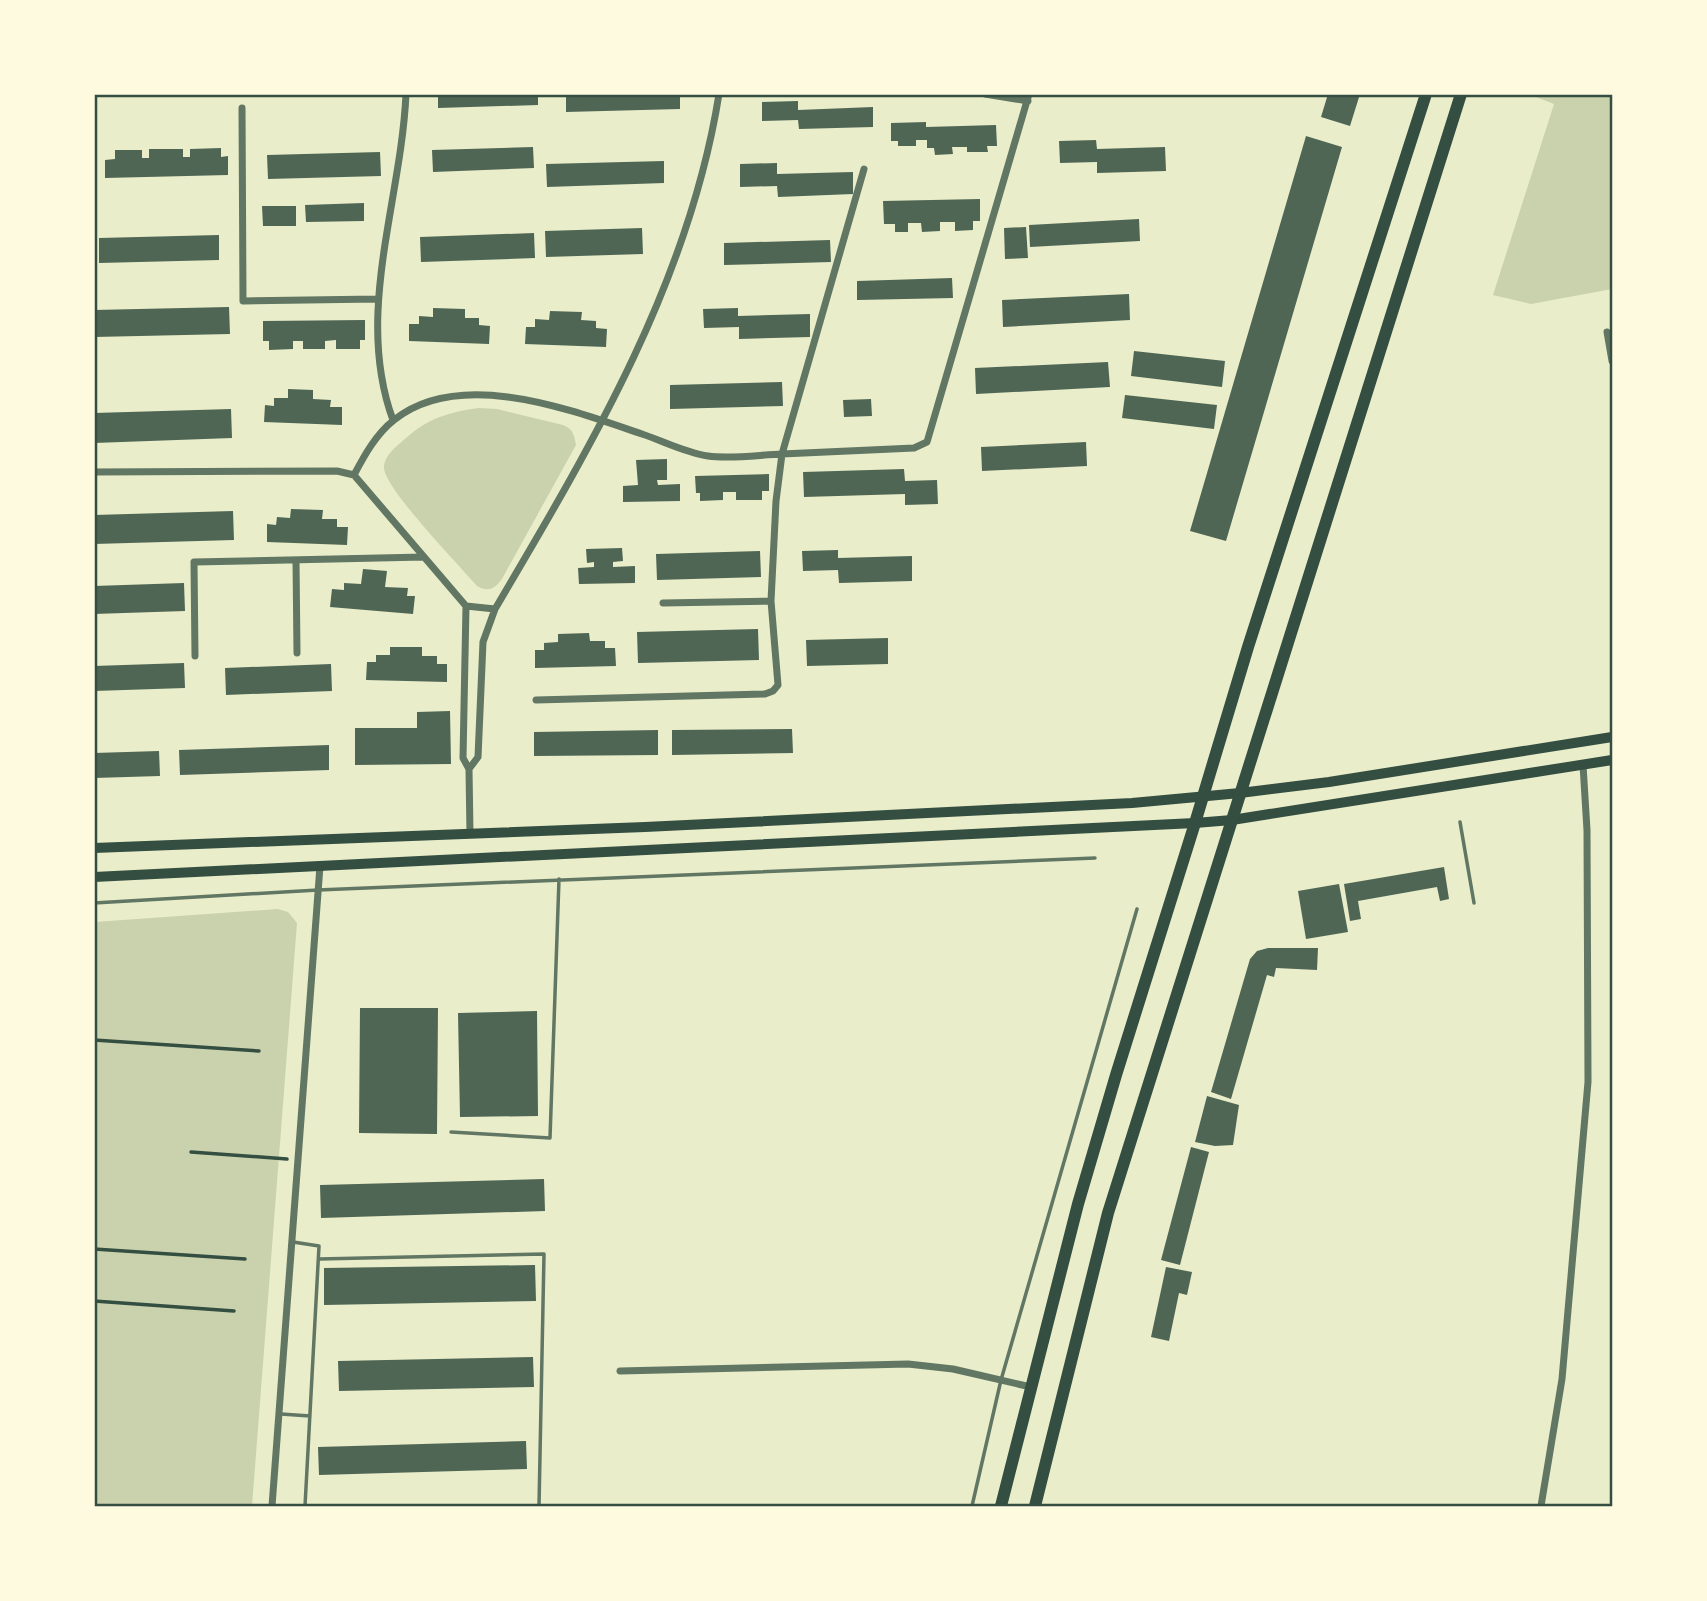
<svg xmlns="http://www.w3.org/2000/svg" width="1707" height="1601" font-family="'Work Sans',sans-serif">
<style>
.green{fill:#cad2ad}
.building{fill:#4f6655}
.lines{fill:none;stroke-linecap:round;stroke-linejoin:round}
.path{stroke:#344e41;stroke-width:3.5}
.service{stroke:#617663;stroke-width:3.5}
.minor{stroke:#617663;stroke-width:7}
.secondary{stroke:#344e41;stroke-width:10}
.primary{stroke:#344e41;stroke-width:12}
.neatline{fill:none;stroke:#344e41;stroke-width:2.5}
</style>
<rect width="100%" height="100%" fill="#e9edc9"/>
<path class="green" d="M1531 95H1612V289L1531 304 1493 295 1554 104Z
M479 408 497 409 563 425C573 429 574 434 576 445L503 577C496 588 489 593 477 586 460 566 385 489 384 468 384 455 397 446 406 438 428 418 450 412 479 408Z
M278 909 288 912 297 923 252 1506H95V922Z"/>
<path class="building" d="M438 94H538V105L438 108Z
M566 94H680V109L566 112Z
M1328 94H1360L1350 126 1321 117Z
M798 101V110L873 107V127L799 129 798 120 762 121V102Z
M926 122V127L996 125 997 146H987L988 152H967V147H952L953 154 935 155 934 148H927V140H916V146H898V141H891V123Z
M1306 136 1342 147 1226 541 1190 531Z
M1096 140 1097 149 1165 147 1166 171 1097 173V162L1060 163 1059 141Z
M533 147 534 168 433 172 432 150Z
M221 148V157L228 156V175L105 178V160L115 159V150H142V158H149V149H183V157H190V149Z
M380 152 381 176 268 179 267 155Z
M664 161V183L547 187 546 164Z
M777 163V174L853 172V194L778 197 777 186 740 187V164Z
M980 199V221H973V230L955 231V222H940V231L922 232 921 223H908V232H895V224H884L883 201Z
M364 203V221L306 222 305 205Z
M262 206H296V226H263Z
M1139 219 1140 241 1030 247 1029 225Z
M1026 227 1028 258 1005 259 1004 228Z
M642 228 643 254 546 257 545 231Z
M534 233 535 258 421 262 420 237Z
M219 235V260L99 263V238Z
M830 240 831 262 724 265V243Z
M952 278 953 298 857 300V281Z
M1129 294 1130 320 1003 327 1002 300Z
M229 307 230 334 94 337V310Z
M433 308 465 309V318H479V325L490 326 489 344 409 341V324H419V316L433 317Z
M738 308V316L810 314V337L739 339V327L704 328 703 309Z
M550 311 582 312 581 320 596 321V328L607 329 606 347 525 344 526 327H535V319L549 320Z
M365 320V340H360V349H336V340L325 341V349H303V341H293V349L269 350V341H263V321Z
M1134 351 1225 361 1222 387 1131 376Z
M1108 362 1110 387 976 394 975 368Z
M782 382 783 406 670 409V385Z
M288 389 313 390V399L331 400 330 407H342V425L264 422 265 405 274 406V398H288Z
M1125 395 1217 405 1214 429 1122 418Z
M871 399 872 416 844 417 843 400Z
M231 409 232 438 94 443V413Z
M1086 442 1087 466 982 471 981 447Z
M667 459V480H657L658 485 680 484V501L623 502V486L638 485 636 460Z
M904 469 905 481 937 480 938 504 905 505V494L804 497 803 472Z
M769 474V491H762V500H736V492H723V500L700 501V493H696L695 476Z
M291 509 323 510 322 519H337V527H348L347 545 267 542V524L276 525 277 517 290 518Z
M233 511 234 540 94 544V515Z
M622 548 623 561 613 562V567L635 566V583L579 584 578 568 594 567V562L587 563 586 549Z
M838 550V558L912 556V581L839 583 838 570 803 571 802 551Z
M760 551 761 577 657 580 656 554Z
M363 569 387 571 385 587 408 588 407 596H415L413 614 330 607 332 589 344 590V583L361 584Z
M184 583 185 611 94 614V586Z
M758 629 759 660 638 663 637 632Z
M589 633 590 641H605V648H615L616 666 535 668V650H544V643L558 642V634Z
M888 638V664L807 666 806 640Z
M390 647H422V656H437V664H447V682L366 680 367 662H376V655H390Z
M184 663 185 688 94 691V666Z
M331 664 332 691 226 695 225 668Z
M450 711 451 764 355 765V728H417V712Z
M792 729 793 753 672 755V730Z
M658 730V755L534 756V732Z
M329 745V770L180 775 179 750Z
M159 751 160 776 94 778V753Z
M1444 867 1449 899 1440 901 1437 887 1358 901 1361 919 1350 921 1344 884Z
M1339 884 1348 932 1306 939 1298 891Z
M1268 948H1318L1317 970 1276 968 1274 977 1267 975 1231 1099 1211 1092 1250 959 1257 951Z
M360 1008H438L437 1134 359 1133Z
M537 1011 538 1116 460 1117 458 1013Z
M1207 1096 1239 1105 1233 1145 1215 1146 1195 1142Z
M1191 1147 1209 1152 1180 1265 1161 1260Z
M544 1179 545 1211 321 1218 320 1185Z
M535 1265 536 1301 324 1305V1268Z
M1166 1267 1192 1272 1187 1295 1179 1293 1169 1341 1151 1337Z
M533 1357 534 1387 339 1391 338 1361Z
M526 1441 527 1469 319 1475 318 1447Z"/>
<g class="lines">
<path class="path" d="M94 1040 259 1051
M191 1152 287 1159
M94 1249 245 1259
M94 1301 234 1311"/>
<path class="service" d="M1460 822 1474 903
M94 903 318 890 1095 858
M451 1132 550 1138 559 879
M293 1242 319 1246 305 1506
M319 1259 544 1254 539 1506
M281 1414 310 1416
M972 1506 1001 1380 1137 909"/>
<path class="minor" d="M985 94 1028 101
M242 108 243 301 377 299
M1607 332 1612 361
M393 420C354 314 401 203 406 94
M94 472 337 471 354 475 466 606 495 609
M354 475C364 456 376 434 394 420 460 367 571 410 642 434 663 441 686 453 708 456 731 459 758 455 782 454 826 452 870 450 914 448L927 442 1029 94
M296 560 297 653
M663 603 771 601
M466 606 463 758 469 769
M195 656 194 562 424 557
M536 700 765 694 773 691 778 685 771 601 776 501 782 454 864 169
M470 834 469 769 478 757 483 642 495 609C590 448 689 283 719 94
M620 1371 908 1364 953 1369 1031 1387
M272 1506 320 866
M1541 1506 1562 1379 1588 1082 1587 830 1583 765"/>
<path class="secondary" d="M94 848 645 827 1132 803 1240 793 1329 782 1612 737
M94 877 1195 823 1232 820 1612 760"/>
<path class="primary" d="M1001 1506 1078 1204 1116 1075 1195 823 1248 647 1426 94
M1035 1506 1108 1213 1461 94"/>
</g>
<rect width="1707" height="1601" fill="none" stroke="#fefae0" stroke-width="192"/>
<rect x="96" y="96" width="1515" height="1409" class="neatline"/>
</svg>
